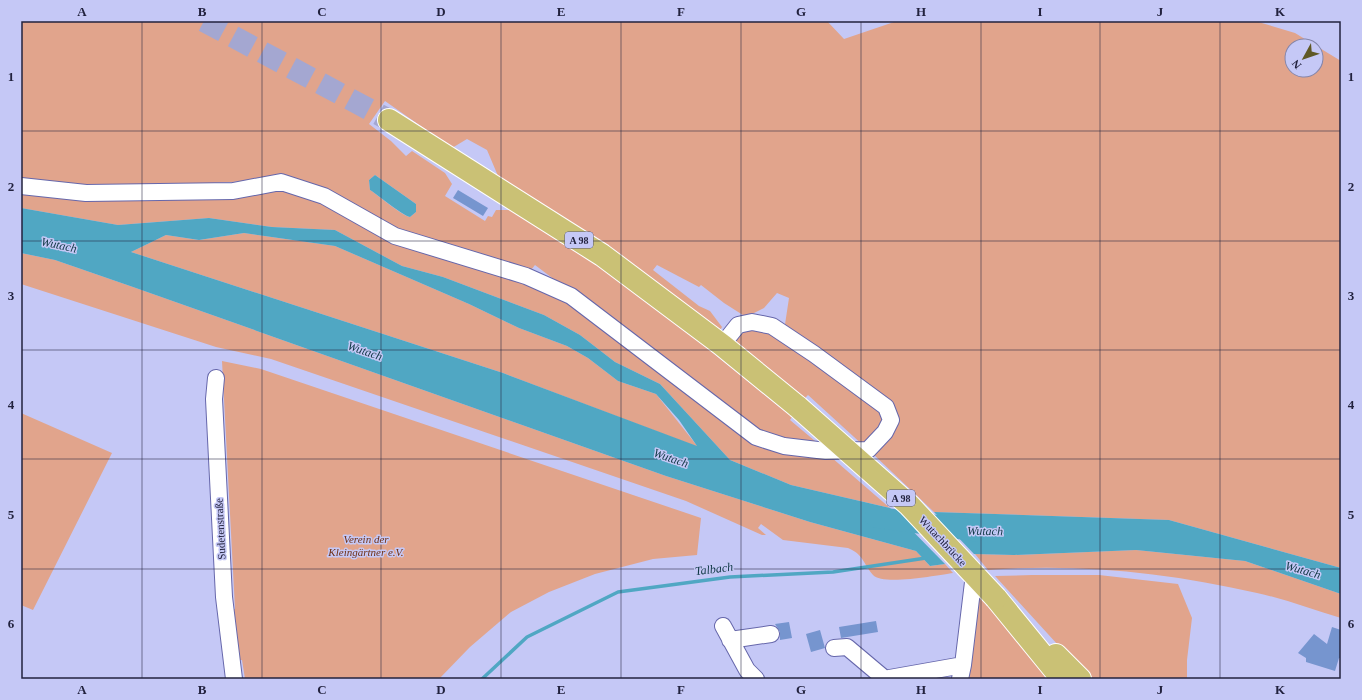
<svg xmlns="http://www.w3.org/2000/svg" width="1362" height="700" font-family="Georgia,serif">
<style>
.green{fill:#e1a48c;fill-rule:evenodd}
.water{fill:#50a7c3;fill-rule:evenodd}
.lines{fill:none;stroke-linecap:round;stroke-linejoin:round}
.stream{stroke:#50a7c3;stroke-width:3.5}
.river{stroke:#50a7c3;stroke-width:21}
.building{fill:#7695cf}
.highway-tunnel{stroke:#a4a7d1;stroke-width:22;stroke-dasharray:22 11;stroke-linecap:butt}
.minor-casing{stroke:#6667ab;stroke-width:18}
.highway-casing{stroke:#fff;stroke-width:24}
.minor{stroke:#fff;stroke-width:16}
.highway{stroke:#cac175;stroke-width:22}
.highway-bridge-casing{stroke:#fff;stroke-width:24;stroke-linecap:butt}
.highway-bridge{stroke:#cac175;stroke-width:22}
.grid{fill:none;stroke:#22223e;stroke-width:1;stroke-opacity:0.55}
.labels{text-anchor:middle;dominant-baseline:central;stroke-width:3;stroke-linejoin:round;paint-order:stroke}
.shield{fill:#c5c8f6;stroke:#535475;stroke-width:1}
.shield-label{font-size:10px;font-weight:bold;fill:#22223e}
.street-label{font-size:11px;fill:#22223e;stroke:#c5c8f6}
.park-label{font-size:11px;font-style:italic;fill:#6f2f14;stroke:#c5c8f6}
.water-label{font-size:12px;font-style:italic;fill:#0f3744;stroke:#c5c8f6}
.neatline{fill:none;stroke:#22223e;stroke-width:1.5}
.grid-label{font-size:13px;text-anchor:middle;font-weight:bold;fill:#22223e}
</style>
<rect width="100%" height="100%" fill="#c5c8f6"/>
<path class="green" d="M21 21H827L844 39 897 21H1255L1295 33 1341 61V568L1169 520 934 512 872 453 890 434 896 421 889 404 784 331 789 298 777 293 764 308 746 317 724 303 701 285 699 287 657 265 653 270 699 306 710 311 722 327 719 332 607 249 501 183 487 150 467 139 452 148 385 101 369 124 391 141 406 156 412 151 445 173 452 184 445 196 485 221 488 216 492 217 496 210H513L597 265 660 310 792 417 790 420 821 446 784 441 757 432 535 265 531 270 541 279 395 233 301 181 278 177 232 182 112 188 58 184V197L111 200 233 198 282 190 321 198 395 240 522 281 570 299 755 442 783 449 831 457 890 508 791 485 730 460 660 384 615 362 580 335 544 315 443 277 402 266 335 230 272 227 209 218 118 225 21 208ZM1292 46H1316V70H1292ZM375 175 416 204V212L410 217C402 216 378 195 370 190L369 180Z
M244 233 335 246 469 304 519 328 567 346 588 358 618 381 656 394 698 447 503 373 131 252 166 235 199 240Z
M21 253 55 260 133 287 666 476 810 522 916 551 930 566 945 564 953 573C938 575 883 586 873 575 863 563 863 554 848 548L783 540 761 524 758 528 766 535H762L686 501 271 359 216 347 21 284Z
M759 326 882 410 886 421 865 447 808 395 805 398 736 342 739 332Z
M222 361 261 369 701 518 697 555 653 559 595 574 549 592 511 612 470 647 439 679H245L242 660 233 661 227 610 235 609Z
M21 413 112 453 33 610 21 605Z
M1136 550 1245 561 1341 594V618C1313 610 1285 599 1257 593 1169 573 1079 563 988 570L975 554 1014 555Z
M1032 575H1099L1178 584 1192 618 1187 660V679H1089L995 576Z
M978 596 984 602 988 601 1054 679H966Z"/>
<path class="water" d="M375 175 416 204V212L410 217C403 216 378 195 370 190L369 180Z
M21 208 118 225 209 218 272 227 335 230 402 266 443 277 544 315 580 335 615 362 660 384 730 460 791 485 890 508 945 564 930 566 916 551 810 522 666 476 133 287 55 260 21 253ZM244 233 335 246 469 304 519 328 567 346 588 358 618 381 656 394 679 420 697 446 503 373 131 252 166 235 199 240Z
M934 512 1169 520 1341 568V594L1245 561 1136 550 1014 555 974 554Z"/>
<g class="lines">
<path class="stream" d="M482 679 527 637 618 592 730 577 833 572 926 558"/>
<path class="river" d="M875 517 977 531"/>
</g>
<path class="building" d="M458 190 488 208 483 216 453 198Z
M876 621 878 632 841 638 839 627Z
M789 622 792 638 780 640V632L775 624Z
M1332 627 1341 630V658H1339L1335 671 1306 662V658L1298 653 1314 634 1327 644Z
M820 630 825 648 811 652 806 634Z"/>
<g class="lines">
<path class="highway-tunnel" d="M204 21 389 120"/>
<g class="minor-casing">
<path id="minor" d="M21 186 86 193 233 191 281 182 324 196 395 236 526 276 571 296 756 437 784 446 826 451 868 450 885 432 891 420 886 407 814 354 772 326 752 322 738 325 722 345
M216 378 214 399 224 597 234 679
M723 626 747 670 756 679
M730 640 771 634
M834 648 847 647 885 679
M884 679 963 665
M960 679 963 665 974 574"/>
</g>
<g class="highway-casing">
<path id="highway" d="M389 120 602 255 722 345 798 407
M996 598 1062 679
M1056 655 1080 679"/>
</g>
<use href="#minor" class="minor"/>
<use href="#highway" class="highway"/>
<g class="highway-bridge-casing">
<path id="highway-bridge" d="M798 407 909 505 996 598"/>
</g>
<use href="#highway-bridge" class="highway-bridge"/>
</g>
<path class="grid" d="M142 21V679M262 21V679M381 21V679M501 21V679M621 21V679M741 21V679M861 21V679M981 21V679M1100 21V679M1220 21V679M21 131H1341M21 241H1341M21 350H1341M21 459H1341M21 569H1341"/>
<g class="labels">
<g class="shield">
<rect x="565" y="232" width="28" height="16" rx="3"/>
<rect x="887" y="490" width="28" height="16" rx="3"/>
</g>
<g class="shield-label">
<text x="579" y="240">A 98</text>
<text x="901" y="498">A 98</text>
</g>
<g class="street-label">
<text transform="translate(220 529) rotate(-93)">Sudetenstraße</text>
<text transform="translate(943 541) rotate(47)">Wutachbrücke</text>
</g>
<g class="park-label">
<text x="366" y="539">Verein der<tspan x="366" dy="13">Kleingärtner e.V.</tspan></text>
</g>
<g class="water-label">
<text transform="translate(59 245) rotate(12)">Wutach</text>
<text transform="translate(365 351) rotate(19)">Wutach</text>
<text transform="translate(671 458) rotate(19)">Wutach</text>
<text transform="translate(985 531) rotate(1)">Wutach</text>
<text transform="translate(714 569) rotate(-7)">Talbach</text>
<text transform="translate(1303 570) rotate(16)">Wutach</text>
</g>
</g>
<rect width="1362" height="700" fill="none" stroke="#c5c8f6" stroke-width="44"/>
<g transform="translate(1304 58) rotate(230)"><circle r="19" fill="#c5c8f6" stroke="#8486ac"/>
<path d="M0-3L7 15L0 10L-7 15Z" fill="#5f5825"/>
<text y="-6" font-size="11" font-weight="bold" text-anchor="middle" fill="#22223e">N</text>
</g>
<rect x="22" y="22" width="1318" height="656" class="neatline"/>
<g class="grid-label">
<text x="82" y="16">A</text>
<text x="202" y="16">B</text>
<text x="322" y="16">C</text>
<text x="441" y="16">D</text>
<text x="561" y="16">E</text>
<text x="681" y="16">F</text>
<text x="801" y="16">G</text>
<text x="921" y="16">H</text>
<text x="1040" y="16">I</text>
<text x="1160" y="16">J</text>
<text x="1280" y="16">K</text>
<text x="11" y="81">1</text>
<text x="1351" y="81">1</text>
<text x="11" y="191">2</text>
<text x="1351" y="191">2</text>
<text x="11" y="300">3</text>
<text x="1351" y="300">3</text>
<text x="11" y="409">4</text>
<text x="1351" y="409">4</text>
<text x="11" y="519">5</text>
<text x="1351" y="519">5</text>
<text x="11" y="628">6</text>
<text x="1351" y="628">6</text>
<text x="82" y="694">A</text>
<text x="202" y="694">B</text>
<text x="322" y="694">C</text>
<text x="441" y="694">D</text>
<text x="561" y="694">E</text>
<text x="681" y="694">F</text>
<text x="801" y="694">G</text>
<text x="921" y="694">H</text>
<text x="1040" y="694">I</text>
<text x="1160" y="694">J</text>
<text x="1280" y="694">K</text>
</g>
</svg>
